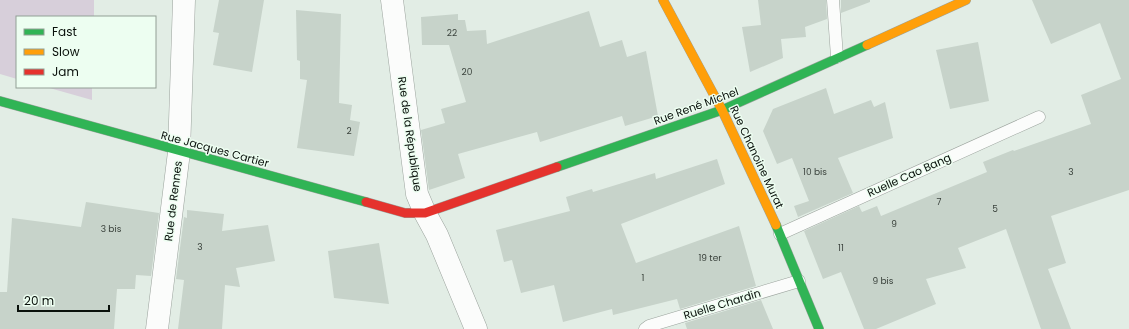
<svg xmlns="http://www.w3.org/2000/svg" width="1129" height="329" font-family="Poppins,sans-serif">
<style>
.green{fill:#d7cfda}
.building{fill:#c7d3ca}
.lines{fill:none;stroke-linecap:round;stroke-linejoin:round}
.lane-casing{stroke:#9ba39d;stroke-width:13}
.street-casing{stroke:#9ba39d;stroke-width:23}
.fast-casing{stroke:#9ba39d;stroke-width:10}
.slow-casing{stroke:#9ba39d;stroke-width:10}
.jam-casing{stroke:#9ba39d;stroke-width:10}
.lane{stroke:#fbfcfb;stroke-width:12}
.street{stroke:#fbfcfb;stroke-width:22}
.fast{stroke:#30b455;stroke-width:9}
.slow{stroke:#ff9f0a;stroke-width:9}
.jam{stroke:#e5322d;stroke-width:9}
.labels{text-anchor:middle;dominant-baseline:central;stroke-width:3;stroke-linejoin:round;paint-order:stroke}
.number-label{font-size:9px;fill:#3a423c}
.street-label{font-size:11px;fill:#09100b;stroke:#edfef1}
</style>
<rect width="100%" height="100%" fill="#e2ede5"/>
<path class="green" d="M0 0H94V17H17V79L0 74Z
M46 87H92V100Z"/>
<path class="building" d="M219 0H264L252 72 213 65 219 33 213 32Z
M758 0H826L827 19 805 27 806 37 781 39 783 58 750 72 742 27 761 25Z
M841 0H870V2L841 13Z
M1032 0H1129V190L1051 216 1066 263 1048 269 1071 329H1041L1006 229 958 248 966 268 926 279 936 304 876 329H864L841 272 823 279 804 231 859 206 862 212 877 206 881 216 987 172 983 162 1013 150 1014 151 1091 124 1081 95 1121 79 1100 23 1051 44Z
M296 10 341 14 339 103 352 105 350 120 360 122 354 156 297 148 307 80 300 79V61L297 60Z
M589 11 600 47 622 40 627 57 646 51 658 116 625 126 622 116 540 142 537 132 458 154 465 178 429 190 421 130 445 123 441 109 466 102 449 45H422L421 17 458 14V20H465L467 31 486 30 487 44Z
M978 42 989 101 950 109 936 50Z
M826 88 834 114 871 100 874 107 885 102 893 138 838 158 853 193 798 217 794 206 809 201 792 158 777 164 763 131 773 109Z
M717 159 725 184 621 224 636 263 739 226 756 286 680 309 677 299 613 315 612 309 563 322 554 285 521 293 512 260 504 262 496 230 570 211 566 197 592 189 593 192 655 173 656 179Z
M86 202 159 213 151 276 136 275 135 289H117L114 329H0V292H7L12 218 81 227Z
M187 210 224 214 222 231 268 225 275 261 236 268 240 287 225 285 222 329H178L184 280 176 279 184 217 187 218Z
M379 243 389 304 334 298 328 251Z
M761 300 773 329H687L685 323Z"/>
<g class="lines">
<g class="lane-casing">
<path id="lane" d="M833 0 837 57
M780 234 1039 117
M645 329 649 326 799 281"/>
</g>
<g class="street-casing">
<path id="street" d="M392 0 417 194 425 213 437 235 476 329
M157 329 179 152 184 0"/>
</g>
<g class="fast-casing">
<path id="fast" d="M0 101 366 202
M557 167 722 110 867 45
M776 225 819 329"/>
</g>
<g class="slow-casing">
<path id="slow" d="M663 0 722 110 776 225
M867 45 966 0"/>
</g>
<g class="jam-casing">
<path id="jam" d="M366 202 405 213H425L557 167"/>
</g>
<use href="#lane" class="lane"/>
<use href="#street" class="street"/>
<use href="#fast" class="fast"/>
<use href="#slow" class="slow"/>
<use href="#jam" class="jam"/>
</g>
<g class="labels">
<g class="number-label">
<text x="452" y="33">22</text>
<text x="467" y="72">20</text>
<text x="349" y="131">2</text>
<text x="815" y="172">10 bis</text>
<text x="1071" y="172">3</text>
<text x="939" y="202">7</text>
<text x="995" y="209">5</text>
<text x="894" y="224">9</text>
<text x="111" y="229">3 bis</text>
<text x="200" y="247">3</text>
<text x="841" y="248">11</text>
<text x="710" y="258">19 ter</text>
<text x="643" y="278">1</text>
<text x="883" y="281">9 bis</text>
</g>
<g class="street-label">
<text transform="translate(696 106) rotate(-20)">Rue René Michel</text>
<text transform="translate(410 134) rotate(82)">Rue de la République</text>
<text transform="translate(215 149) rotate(15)">Rue Jacques Cartier</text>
<text transform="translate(757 157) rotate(65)">Rue Chanoine Murat</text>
<text transform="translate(909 175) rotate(-24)">Ruelle Cao Bang</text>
<text transform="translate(173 201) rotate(-83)">Rue de Rennes</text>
<text transform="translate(722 304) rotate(-17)">Ruelle Chardin</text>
</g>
</g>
<rect x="16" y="16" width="140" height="72" fill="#edfef1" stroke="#929f95"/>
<rect x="24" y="29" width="20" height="6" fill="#30b455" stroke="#929f95"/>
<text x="52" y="36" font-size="12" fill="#09100b">Fast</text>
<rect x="24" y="49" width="20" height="6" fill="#ff9f0a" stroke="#929f95"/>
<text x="52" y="56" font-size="12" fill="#09100b">Slow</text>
<rect x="24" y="69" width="20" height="6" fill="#e5322d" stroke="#929f95"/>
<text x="52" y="76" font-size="12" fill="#09100b">Jam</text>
<path d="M18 305v6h91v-6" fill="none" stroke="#09100b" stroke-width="2"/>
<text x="24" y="305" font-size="12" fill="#09100b" stroke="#edfef1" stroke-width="3" paint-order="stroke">20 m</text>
</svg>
